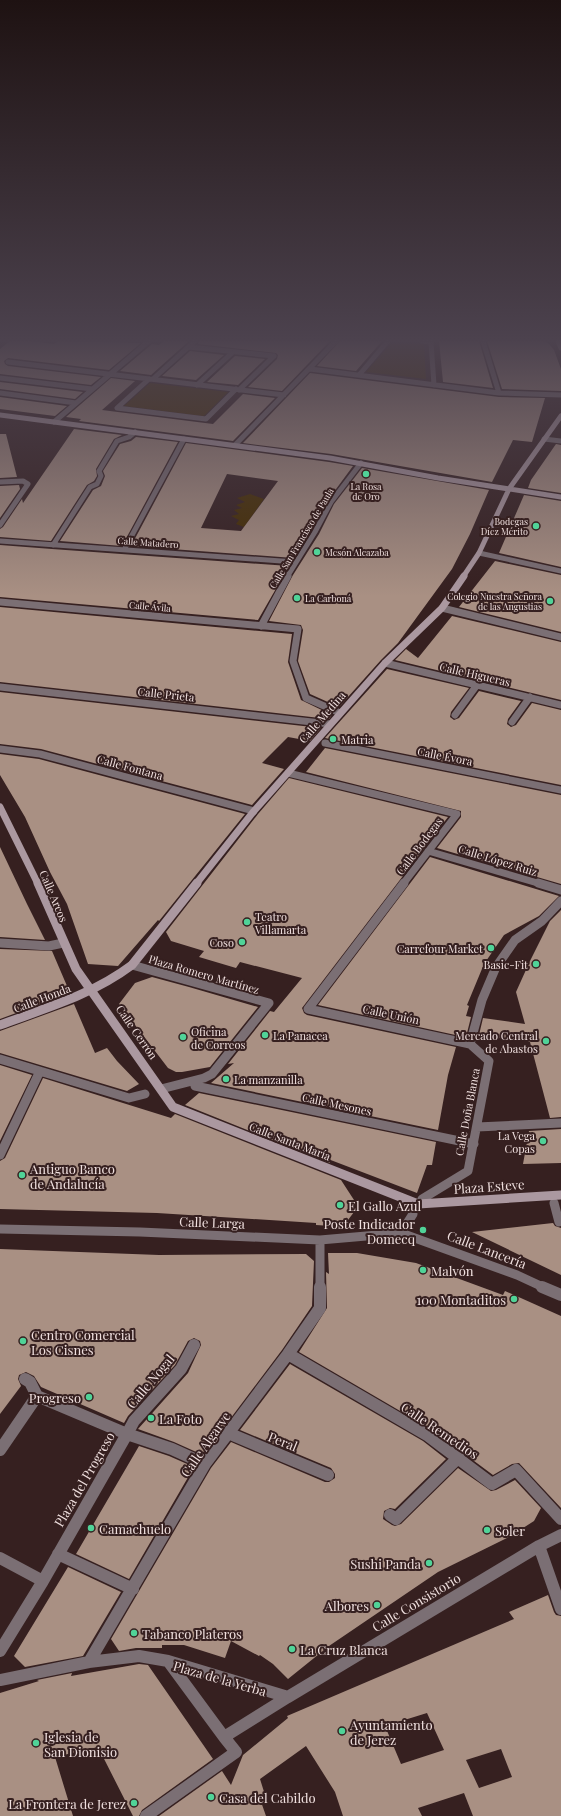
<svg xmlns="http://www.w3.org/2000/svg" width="561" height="1816" font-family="'Playfair Display',serif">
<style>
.green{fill:#472e00}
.building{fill:#a99083;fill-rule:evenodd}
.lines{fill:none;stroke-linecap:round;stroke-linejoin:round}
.street-far3{stroke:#7b6f74;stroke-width:5}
.street-far2{stroke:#7b6f74;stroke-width:7}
.street-far1{stroke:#7b6f74;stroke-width:9}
.street{stroke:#7b6f74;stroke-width:12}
.secondary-far2{stroke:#ab98a0;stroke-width:5}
.secondary-far1{stroke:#ab98a0;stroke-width:7}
.secondary{stroke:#ab98a0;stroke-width:9}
.poi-dot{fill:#50d398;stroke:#362020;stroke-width:1.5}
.labels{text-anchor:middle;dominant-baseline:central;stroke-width:4;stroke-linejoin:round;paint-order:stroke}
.far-poi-label{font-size:9px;fill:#f0e0df;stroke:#362020;text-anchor:end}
.far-street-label{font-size:9px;fill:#f0e0df;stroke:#362020}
.street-label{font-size:11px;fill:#f0e0df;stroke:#362020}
.poi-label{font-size:11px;fill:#f0e0df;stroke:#362020;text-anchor:start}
.near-poi-label{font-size:13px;fill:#f0e0df;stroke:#362020;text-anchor:start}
.near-street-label{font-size:13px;fill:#f0e0df;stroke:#362020}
</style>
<rect width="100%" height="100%" fill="#362020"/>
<path class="green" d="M391 344H424L426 379 366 372Z
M150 383 228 392 205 415 203 416 124 406Z
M250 494 264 499 244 527 236 524 239 520 231 516 239 514 234 510 242 508 236 505 245 502 237 498Z"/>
<path class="building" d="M10 341H30L54 344 58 341 141 343 109 370 8 358 4 361 5 364 8 366 101 377 91 385 0 374V349Z
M164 341H189L151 375 120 371 152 344 159 345Z
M199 341H330L282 391 248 387 277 359 278 355 276 353 198 344Z
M340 341H382L356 371 317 366Z
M439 341H479L493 388 443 382Z
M487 341H544L549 344 554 350 561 369V391L502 389Z
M190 351 224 355 196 380 162 376Z
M235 356 265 359 238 385 207 382Z
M310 373 499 397 545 398 532 442 513 440 492 482 331 454 243 443Z
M111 378 135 381 102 410 213 424 243 394 275 398 233 441 79 421 81 419 66 417Z
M0 382 83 392 75 399 0 389Z
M0 397 67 406 55 416 0 409Z
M74 429 122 435 114 439 96 469 97 476 94 481 87 485 51 541 0 537V529L3 527 22 499 23 503Z
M0 434H6L17 477 0 478Z
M136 437 178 442 122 546 60 541 93 490 101 486 105 476 103 471 120 444 131 441Z
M186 443 329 462 353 466 328 500 294 558 131 546ZM227 474 278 481 241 531 201 528Z
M556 444 561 445V493L528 488 531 480Z
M362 468 489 490 470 534 452 569 398 643 381 660 339 707 310 694 298 661 303 630 301 625 269 621 293 575 319 534 334 504Z
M19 485 20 489 0 518V486Z
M524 495 561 501V567L499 553Z
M0 545 52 549 289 566 258 620 0 597Z
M495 561 561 575V632L459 607Z
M0 607 292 634 288 662 301 700 332 715 329 719 0 682Z
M452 616 561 642V700L395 660 406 649 418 658Z
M387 669 469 688 451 712 450 717 454 720 459 718 479 691 521 701 508 719 507 724 511 727 516 725 532 703 561 710V785L325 738Z
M0 692 321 728 310 741 288 737 262 763 284 769 252 805 41 749 0 744Z
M325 748 561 795V884L437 848 461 817V811L306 772Z
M0 754 39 759 245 814 159 921 158 920 118 966 88 964 67 904 50 872 25 817 0 775Z
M289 778 448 817 302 1008 304 1013 307 1015 456 1047 448 1075 438 1130 211 1083 234 1063 228 1064 270 1011 274 1012 302 978 240 962 236 968 199 957 204 951 171 941 166 932 258 814Z
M0 847 27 904 45 940 0 937Z
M430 857 559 896 539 916 504 935 484 964 467 1005 469 1006 466 1016 471 1017 467 1033 461 1032 460 1036 318 1005Z
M561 910V1117L550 1118 530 1042 479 1035 483 1018 525 1024 516 992 530 961 550 921Z
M0 949 52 951 70 993 0 1019Z
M152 977 189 987 258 1007 210 1067 182 1072H176L168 1068 119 1004 135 983Z
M74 1004 95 1053 107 1048 117 1061 139 1084 127 1091 0 1053V1031Z
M0 1065 32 1075 0 1141Z
M43 1078 171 1118 175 1114 341 1180 354 1200 355 1204 354 1212 348 1220 332 1226 316 1225V1223L157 1213 0 1209V1161L5 1158Z
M199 1093 436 1142 432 1165H427L417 1193 328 1159 330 1163 185 1105Z
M561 1129V1163L523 1164 529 1131Z
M553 1223 555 1226 561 1228V1275L472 1232Z
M0 1249 159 1255 306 1254 314 1261 312 1306 282 1350 203 1455 174 1442 138 1429 188 1373 201 1345 200 1341 194 1338 188 1341 175 1365 128 1416 124 1423 41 1387 34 1376 26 1372 19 1375 18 1379 21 1386 0 1414Z
M328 1253H357L416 1263 503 1295 505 1291 561 1316V1508L519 1463 512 1464 493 1475 466 1455 464 1452 459 1450 431 1429 299 1352 327 1308 326 1272 329 1274Z
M290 1364 423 1441 446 1459 395 1509 390 1508 384 1511 383 1519 392 1525 395 1526 401 1524 458 1468 491 1491 496 1490 515 1480 541 1508 534 1521 509 1537 438 1572 329 1646 288 1679 273 1664 260 1655 259 1656 231 1641 225 1658 184 1645H162V1648H136L119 1651 111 1639 211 1468 231 1442 325 1482H329L335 1478V1474L331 1468 240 1430Z
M139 1446 169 1456 194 1467 129 1579 76 1554Z
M68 1567 121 1592 83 1656 25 1667 14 1656Z
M548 1595 554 1612 556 1615 561 1616V1816H473L464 1793 418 1808 422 1816H343L335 1792 306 1746 260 1779 265 1795 259 1796 266 1816H159L222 1771 231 1785 243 1755 288 1718 287 1716 514 1619 509 1612ZM427 1713 444 1750 401 1764 385 1726ZM501 1749 512 1777 479 1788 466 1760Z
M139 1664 148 1665 213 1759 142 1810 139 1816H133L98 1747 55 1757 73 1816H0V1693L39 1681 37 1680 72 1673 71 1676Z"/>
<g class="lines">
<path class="street-far3" d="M422 341 431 342 434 385
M483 341 499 393
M189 347 274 356
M8 362 284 395
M310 369 499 393 561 395
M359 375 388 341
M0 378 92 389
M149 379 117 408 206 419 236 389
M153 379 195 341
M197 385 233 352
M239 390 274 356
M0 393 76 403
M54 422 149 341
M544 439 561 441
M235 445 336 341
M0 482 23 481 28 484 0 525
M0 541 295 562
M53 545 90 487 97 484 101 476 99 471 117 441 129 437 135 432
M124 550 184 439
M479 553 561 571
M287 577 315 532 331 502 361 463"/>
<path class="street-far2" d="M0 602 298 629 293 661 306 698 340 713
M442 608 561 637
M261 626 288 576
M385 663 561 705
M0 687 330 724
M455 715 477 685
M512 722 530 697
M325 743 561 790
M0 749 40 754 254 811
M288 773 457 814 403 884
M428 851 541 884"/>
<path class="street-far1" d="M404 883 308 1009 470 1044
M538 883 561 890
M0 943 49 946 63 943
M132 965 269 1003 212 1074 204 1078 161 1089
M0 1059 129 1098 145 1094
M195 1086 474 1144
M477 1127 561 1123
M0 1155 40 1071
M422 1199 468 1171 489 1061 470 1044 482 1000 496 967 515 940 542 921 561 901
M554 1203 559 1222
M0 1229 140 1232 320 1240 401 1233 413 1214
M401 1233 517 1275 545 1288
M320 1240V1288"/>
<path class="street" d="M542 1287 561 1295
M194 1345 181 1369 134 1421 127 1434 172 1449 205 1464
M288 1354 427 1435 492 1484 516 1470 561 1519
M37 1396 127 1434 43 1581
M228 1433 328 1475
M0 1450 37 1396 30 1382 25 1379
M390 1515 396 1519 459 1457
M539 1546 561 1609
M58 1554 133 1589
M0 1558 43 1581 0 1651
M168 1661 288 1697 224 1737Z
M89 1662 205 1464 288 1354 320 1308V1287
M0 1680 89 1662 139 1656 168 1661
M288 1697 539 1546 561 1535
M146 1816 236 1752 224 1737"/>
<path class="secondary-far2" d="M558 341 561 348
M0 415 330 458 438 478 561 497
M463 577 479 553 509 489 561 416"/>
<path class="secondary-far1" d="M0 807 38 884
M196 884 254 811 385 663 442 608 464 576"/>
<path class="secondary" d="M38 883 76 969 173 1107 418 1204 561 1195
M0 1025C46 1008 92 995 132 965L197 883"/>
</g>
<linearGradient id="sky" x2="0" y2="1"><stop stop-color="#1e1212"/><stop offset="0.57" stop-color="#4c424e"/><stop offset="1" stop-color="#4c424e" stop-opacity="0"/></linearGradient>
<rect width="561" height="596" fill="url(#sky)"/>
<g class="poi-dot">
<circle cx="366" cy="474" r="4"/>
<circle cx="536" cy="526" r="4"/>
<circle cx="317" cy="552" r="4"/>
<circle cx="297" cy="598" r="4"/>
<circle cx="550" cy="601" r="4"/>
<circle cx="333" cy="739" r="4"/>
<circle cx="247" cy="922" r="4"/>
<circle cx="242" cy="942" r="4"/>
<circle cx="491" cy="948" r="4"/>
<circle cx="536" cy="964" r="4"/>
<circle cx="265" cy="1035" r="4"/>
<circle cx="183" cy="1037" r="4"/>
<circle cx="546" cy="1041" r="4"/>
<circle cx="226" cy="1079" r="4"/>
<circle cx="543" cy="1141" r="4"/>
<circle cx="22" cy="1175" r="4"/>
<circle cx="340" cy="1205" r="4"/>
<circle cx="423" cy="1230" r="4"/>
<circle cx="423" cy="1270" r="4"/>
<circle cx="514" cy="1299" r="4"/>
<circle cx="23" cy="1341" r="4"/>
<circle cx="89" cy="1397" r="4"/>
<circle cx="151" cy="1418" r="4"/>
<circle cx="91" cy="1528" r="4"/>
<circle cx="487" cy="1530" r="4"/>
<circle cx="429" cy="1563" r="4"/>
<circle cx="377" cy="1605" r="4"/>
<circle cx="134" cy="1633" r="4"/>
<circle cx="292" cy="1649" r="4"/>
<circle cx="342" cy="1731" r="4"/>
<circle cx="36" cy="1743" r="4"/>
<circle cx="211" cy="1797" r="4"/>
<circle cx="134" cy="1803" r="4"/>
</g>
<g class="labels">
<g class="far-poi-label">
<text x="366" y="486" text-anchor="middle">La Rosa<tspan x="366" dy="10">de Oro</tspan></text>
<text x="528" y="521">Bodegas<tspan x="528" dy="10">Díez Mérito</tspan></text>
<text x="325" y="552" text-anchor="start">Mesón Alcazaba</text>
<text x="542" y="596">Colegio Nuestra Señora<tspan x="542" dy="10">de las Angustias</tspan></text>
<text x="305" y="598" text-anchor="start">La Carboná</text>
</g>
<g class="far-street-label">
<text transform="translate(301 538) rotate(-59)">Calle San Francisco de Paula</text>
<text transform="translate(148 542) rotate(4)">Calle Matadero</text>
<text transform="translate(150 606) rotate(5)">Calle Ávila</text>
</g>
<g class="street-label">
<text transform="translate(475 674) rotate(13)">Calle Higueras</text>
<text transform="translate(166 694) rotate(6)">Calle Prieta</text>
<text transform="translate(322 717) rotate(-49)">Calle Medina</text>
<text transform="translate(445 756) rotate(11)">Calle Évora</text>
<text transform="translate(130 767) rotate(15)">Calle Fontana</text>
<text transform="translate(419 846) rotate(-53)">Calle Bodegas</text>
<text transform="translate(498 860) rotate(17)">Calle López Ruiz</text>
<text transform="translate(54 896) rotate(67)">Calle Arcos</text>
<text transform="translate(204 974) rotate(16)">Plaza Romero Martínez</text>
<text transform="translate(42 998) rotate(-21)">Calle Honda</text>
<text transform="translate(391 1014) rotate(12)">Calle Unión</text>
<text transform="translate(137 1032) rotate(55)">Calle Cerrón</text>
<text transform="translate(337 1104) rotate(12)">Calle Mesones</text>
<text transform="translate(467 1112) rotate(-79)">Calle Doña Blanca</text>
<text transform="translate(290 1141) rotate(21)">Calle Santa María</text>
</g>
<g class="poi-label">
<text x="341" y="739">Matria</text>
<text x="255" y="916">Teatro<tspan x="255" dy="13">Villamarta</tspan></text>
<text x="234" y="942" text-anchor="end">Coso</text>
<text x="483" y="948" text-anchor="end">Carrefour Market</text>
<text x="528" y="964" text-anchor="end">Basic-Fit</text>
<text x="191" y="1031">Oficina<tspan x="191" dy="13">de Correos</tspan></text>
<text x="273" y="1035">La Panacea</text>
<text x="538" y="1035" text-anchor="end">Mercado Central<tspan x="538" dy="13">de Abastos</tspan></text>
<text x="234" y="1079">La manzanilla</text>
<text x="535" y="1135" text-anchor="end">La Vega<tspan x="535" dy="13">Copas</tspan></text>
</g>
<g class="near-poi-label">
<text x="30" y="1168">Antiguo Banco<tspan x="30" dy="15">de Andalucía</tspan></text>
<text x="348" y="1205">El Gallo Azul</text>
<text x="415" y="1223" text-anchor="end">Poste Indicador<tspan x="415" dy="15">Domecq</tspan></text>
<text x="431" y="1270">Malvón</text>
<text x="506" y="1299" text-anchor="end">100 Montaditos</text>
<text x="31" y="1334">Centro Comercial<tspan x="31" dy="15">Los Cisnes</tspan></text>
<text x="81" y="1397" text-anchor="end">Progreso</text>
<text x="159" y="1418">La Foto</text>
<text x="99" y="1528">Camachuelo</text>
<text x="495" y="1530">Soler</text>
<text x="421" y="1563" text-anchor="end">Sushi Panda</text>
<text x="369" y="1605" text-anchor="end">Albores</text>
<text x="142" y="1633">Tabanco Plateros</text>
<text x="300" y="1649">La Cruz Blanca</text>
<text x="350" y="1724">Ayuntamiento<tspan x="350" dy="15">de Jerez</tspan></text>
<text x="44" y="1736">Iglesia de<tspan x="44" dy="15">San Dionisio</tspan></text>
<text x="219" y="1797">Casa del Cabildo</text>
<text x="126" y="1803" text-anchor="end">La Frontera de Jerez</text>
</g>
<g class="near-street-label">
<text transform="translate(489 1186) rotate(-4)">Plaza Esteve</text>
<text transform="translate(212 1222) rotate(2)">Calle Larga</text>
<text transform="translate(487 1249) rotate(21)">Calle Lancería</text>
<text transform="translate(150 1381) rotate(-50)">Calle Nogal</text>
<text transform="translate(440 1430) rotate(34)">Calle Remedios</text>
<text transform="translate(283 1441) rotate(22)">Peral</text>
<text transform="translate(205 1444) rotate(-55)">Calle Algarve</text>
<text transform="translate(84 1479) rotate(-60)">Plaza del Progreso</text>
<text transform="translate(416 1602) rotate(-31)">Calle Consistorio</text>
<text transform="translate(220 1678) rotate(16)">Plaza de la Yerba</text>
</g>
</g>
</svg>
